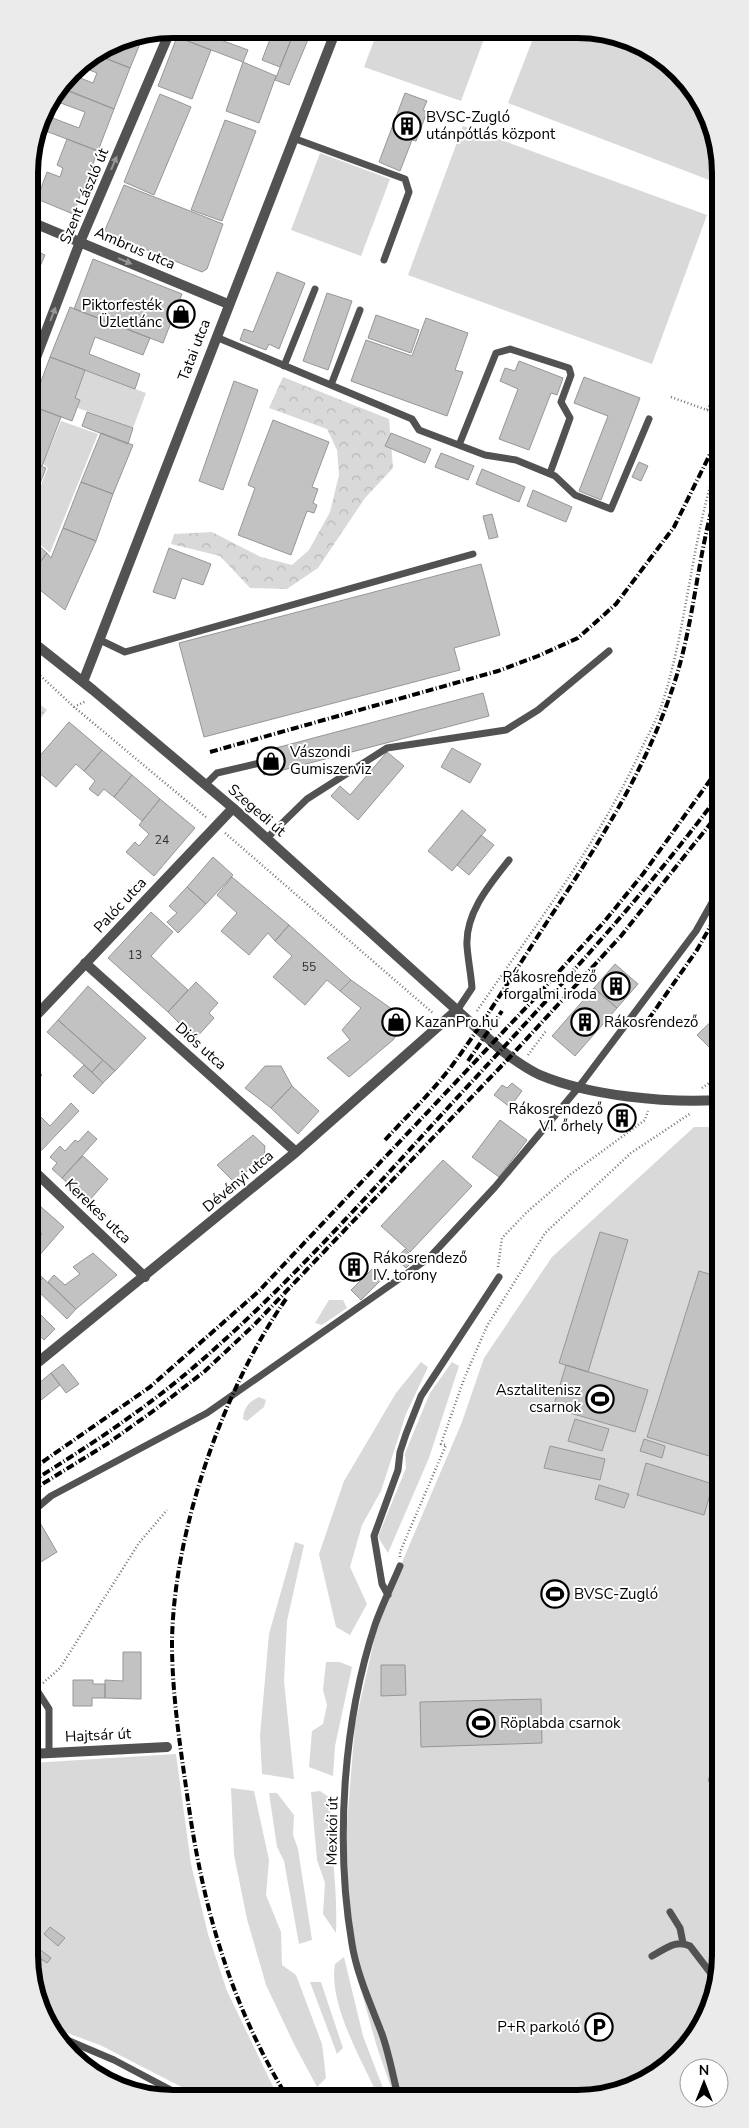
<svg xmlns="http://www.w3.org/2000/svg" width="749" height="2128" font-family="'Nunito Sans',sans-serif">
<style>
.green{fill:#d9d9d9}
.forest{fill:url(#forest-crowns)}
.park{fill:url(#park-dots)}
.building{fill:#c2c2c2;stroke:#969696}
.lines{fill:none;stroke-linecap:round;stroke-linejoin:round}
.path{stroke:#747474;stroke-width:2.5;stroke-dasharray:1 2.5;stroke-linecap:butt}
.service{stroke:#525252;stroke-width:7}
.minor{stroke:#525252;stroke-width:10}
.rail{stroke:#000;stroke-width:4;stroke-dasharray:8 2.5 1 2.5;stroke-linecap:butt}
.oneway{fill:#979797}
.labels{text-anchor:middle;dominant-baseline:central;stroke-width:4;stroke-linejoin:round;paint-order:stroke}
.number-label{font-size:12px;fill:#303030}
.poi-label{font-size:15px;fill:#000;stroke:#fff;text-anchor:start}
.street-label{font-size:15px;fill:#000;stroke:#fff}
.rim{fill:none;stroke:#000;stroke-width:6}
</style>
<defs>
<pattern id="forest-crowns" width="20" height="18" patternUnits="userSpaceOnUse" patternTransform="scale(1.25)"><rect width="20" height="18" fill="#d9d9d9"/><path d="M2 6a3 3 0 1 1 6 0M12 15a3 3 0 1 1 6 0" fill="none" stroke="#b8b8b8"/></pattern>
<pattern id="park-dots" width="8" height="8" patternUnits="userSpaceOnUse" patternTransform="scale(1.25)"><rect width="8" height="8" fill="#d9d9d9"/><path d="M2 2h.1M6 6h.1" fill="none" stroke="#b8b8b8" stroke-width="1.8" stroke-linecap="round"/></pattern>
</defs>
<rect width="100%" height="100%" fill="#fff"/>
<path class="green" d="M378 30 487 31 461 101 364 67Z
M536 31 605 32 678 71 717 144V183L508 103Z
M463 126 707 215 652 364 408 275Z
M320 153 390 179 361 256 291 230Z
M85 370 146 393 133 428 78 408 80 400 75 398Z
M61 421 98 434 50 553 30 536V509H31L48 468 43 464Z
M694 1127H719L720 1965 709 2010 685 2050 649 2080 605 2096H394L377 2047 349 1948 342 1887 355 1724 377 1628 403 1560 462 1422 484 1358 552 1257Z
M329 1300H343L347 1308 322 1325 315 1323Z
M421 1362 428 1367 406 1414 381 1491 362 1525 350 1567 367 1604 350 1635 336 1627 319 1554 344 1481 396 1393Z
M452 1362 459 1366 429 1458 388 1553 378 1537 406 1468 405 1453 430 1393Z
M259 1397 266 1400 264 1407 247 1421 243 1419C244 1407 249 1402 259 1397Z
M295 1542 304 1545 287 1621 284 1681 294 1779 262 1774 260 1736 269 1634Z
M326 1662H340L352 1667 335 1746 333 1776 309 1767 312 1731 323 1724 327 1705 323 1690Z
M176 1754 191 1864 208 1934 227 1991 278 2097H201L100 2045 56 2029 32 1984 31 1763Z
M231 1788 254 1791 269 1860 266 1895 281 1932 282 1965 296 1975 322 2044 326 2078 317 2087 294 2044 266 1985 247 1919 234 1855Z
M320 1791 330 1798C330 1844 338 1888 336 1933L323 1914 325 1883 317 1860 311 1792Z
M269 1793H277L294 1815 293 1835 298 1849 312 1940 299 1944 284 1861 277 1847Z
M344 1957 363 2036 386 2096H378C362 2061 328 2003 335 1964Z
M310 1982H321L343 2048 337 2054Z"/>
<path class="forest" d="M283 377 389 419 393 468 365 498 318 568 287 589 250 588 220 556 171 544 174 534 212 532 261 557 292 565 309 550 330 512 339 475 337 450 327 429 269 408Z"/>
<path class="park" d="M30 696 47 710 30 732Z"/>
<path class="building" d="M180 29H213L210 36 248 50 243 62 177 37Z
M274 29 295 30 280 67 262 60Z
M295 30H312L289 85 275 80Z
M144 34 130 68 95 54 118 40Z
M177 37 211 50 192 99 158 86Z
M95 54 130 68 114 109 60 87 70 74 93 83 97 73 77 65Z
M243 62 276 76 259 123 226 111Z
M63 89 114 109 98 151 38 128 42 114 79 128 85 112 58 102Z
M405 93 427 101 423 110 427 112 416 141 412 140 400 171 379 162Z
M160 94 191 107 154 195 124 182Z
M225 120 256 131 222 221 191 210Z
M38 128 42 130 29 163Z
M67 139 98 151 73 214 37 199 47 172 60 177 63 168 57 165Z
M124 185 223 224 207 269 202 272 108 234 105 230Z
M29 248 45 255 29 292Z
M93 259 182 294 163 343 74 309Z
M277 272 305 283 279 349 269 344 266 350 240 340 244 329 253 332Z
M327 293 352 301 328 370 303 361Z
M70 307 150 338 143 355 95 337 89 354 140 374 135 389 50 357Z
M376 315 419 330 411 353 368 338Z
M426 318 468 333 455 370 463 372 447 416 351 381 366 340 412 356Z
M50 357 85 370 75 398 80 400 72 421 32 406Z
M519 361 563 378 557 395 551 393 529 450 499 439 518 389 500 381 505 368 515 371Z
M584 377 640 398 601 500 579 491 608 416 574 403Z
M234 381 258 390 223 490 199 481Z
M32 406 61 417 42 466 29 462V412Z
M87 412 133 428 128 444 82 426Z
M273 420 329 442 312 487 318 489 313 503 317 505 314 513 307 511 291 555 238 535 255 488 248 485Z
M101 433 133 445 113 494 81 482Z
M391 433 431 449 425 463 385 446Z
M441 453 474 466 468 480 435 467Z
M29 462 46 468 31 507H30Z
M639 462 648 466 641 481 632 477Z
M482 469 525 487 519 502 476 484Z
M81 482 113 494 96 541 63 528Z
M533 490 572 507 566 522 527 506Z
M492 514 498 537 489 539 483 516Z
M63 528 96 541 65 610 30 582V576L47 553 51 558Z
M30 538 47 553 30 576Z
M169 548 211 564 203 585 182 578 175 599 153 592Z
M481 564 500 635 454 648 460 670 204 737 179 643Z
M483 693 489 716 264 775 257 753Z
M69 722 102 750 84 771 76 764 56 787 31 766Z
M452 748 481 764 470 783 441 767Z
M102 750 132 775 114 797 104 789 98 796 89 789 95 781 84 771Z
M387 752 404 766 358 820 331 796 340 786 350 795Z
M132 775 160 799 142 821 114 797Z
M160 799 195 828 154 876 126 852 135 842 139 846 149 834 139 825Z
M462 810 486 830 452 871 428 851Z
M481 835 494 845 469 875 457 865Z
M213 857 233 875 206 904 187 887Z
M232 877 289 925 275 941 268 933 249 955 221 931 237 913 217 895Z
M187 887 206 904 178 933 167 922 177 913 169 906Z
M151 912 173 932 151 956 188 990 168 1012 108 958Z
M289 925 351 980 340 991 327 980 305 1005 273 977 292 956 275 941Z
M615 964 638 984 617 1008 594 988Z
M351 980 396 1012 402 1027 393 1040 349 1077 327 1058 350 1040 342 1030 361 1008 340 991Z
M196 982 218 1003 209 1013 214 1018 195 1039 168 1012Z
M88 986 146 1038 115 1071 58 1020Z
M594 988 617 1008 575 1056 552 1036Z
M719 1014V1057L697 1035Z
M58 1020 103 1060 92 1072 47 1032Z
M103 1060 115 1071 103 1083 92 1072Z
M30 1064 42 1075 30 1088Z
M84 1065 103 1083 93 1094 73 1076Z
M265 1066H281L292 1086 271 1108 245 1088Z
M512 1083 522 1091 510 1107 494 1095 502 1085 507 1088Z
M292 1086 319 1111 298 1134 271 1108Z
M71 1103 79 1111 37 1155 30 1149V1129L41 1117 50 1126Z
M621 1113 627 1119 623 1124 616 1117Z
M500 1120 527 1140 499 1177 472 1157Z
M88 1131 97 1139 62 1178 52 1169 57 1163 50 1157 60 1146 65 1151 75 1140 78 1142Z
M253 1135 265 1146 264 1157 234 1182 217 1165Z
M83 1156 108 1179 88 1202 62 1178Z
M443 1160 472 1186 410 1252 381 1226Z
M30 1197 40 1206 31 1216Z
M40 1206 64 1227 31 1265V1247L42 1234 31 1224V1216Z
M600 1232 628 1240 588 1372 559 1363Z
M405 1249 415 1259 406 1268 396 1259Z
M353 1252 368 1266 354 1282 339 1268Z
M93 1253 117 1275 76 1309 48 1282 54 1275 65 1285 80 1274 73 1267Z
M31 1268 43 1278 31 1290Z
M372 1269 382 1279 361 1300 351 1290Z
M699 1271 719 1277V1459L647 1437Z
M43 1278 76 1309 67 1319 34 1287Z
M31 1305 55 1329 44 1340 31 1327Z
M63 1364 79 1384 66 1393 51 1373Z
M566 1365 648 1390 635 1432 553 1408Z
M51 1373 60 1385 31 1408V1390Z
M575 1419 609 1429 602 1451 568 1441Z
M644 1439 665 1446 662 1458 640 1451Z
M550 1446 605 1459 600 1480 544 1468Z
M646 1463 713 1484 704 1515 637 1495Z
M599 1485 629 1494 624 1508 595 1499Z
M39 1521 57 1552 31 1568V1526Z
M123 1652H141V1699L105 1698V1680L123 1681Z
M381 1665H405L406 1695 381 1696Z
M73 1680H93V1684H105V1698H92V1706H73Z
M541 1699 542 1743 421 1747 420 1702Z
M716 1755 720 1756V1785L708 1781Z
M50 1927 65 1938 58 1946 44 1934Z
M39 1949 51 1958 47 1963 35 1955Z"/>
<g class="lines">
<path class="path" d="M671 397 707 410 718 392
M707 410 718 412
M30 666 74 707 207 818
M30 700 35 693
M74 707 86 701
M30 715V718
M225 833 434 1014
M477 1011C534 927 597 845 640 752 647 736 657 720 662 704 688 624 691 540 718 461
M528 1055 546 1031
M702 1088 719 1076
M498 1267 502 1238 527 1212 571 1174 645 1120 648 1111
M31 1386 38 1380
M400 1557V1552L446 1445 441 1444 464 1379 487 1326 545 1233 631 1153 691 1113
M43 1683 60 1668 139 1543 167 1510"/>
<path class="service" d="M293 138 405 179 409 192 384 260
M216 337 412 419 419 430 485 455 516 460 555 476 575 495 611 509 649 419
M284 366 315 289
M331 385 360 310
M459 445 496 353 510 349 569 368 571 375 561 402 570 418 550 473
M100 640 125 652 473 554
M205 785 217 773 260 763
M267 838 307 799 387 748 506 730 538 710 609 651
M458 1009 472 988C471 974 468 960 467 946 465 913 490 884 509 860
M31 1513 51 1496 207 1413 429 1258 495 1187 578 1088 696 931 718 892
M388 1595 382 1584 374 1536 398 1470 400 1452 406 1434 421 1396 499 1277
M31 1688 36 1689 49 1709V1753
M670 1912 680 1928 683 1943
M652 1956C665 1949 676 1939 690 1946L716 1980
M60 2037 114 2060 184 2097
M398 2096C393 2076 389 2054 382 2034 371 2005 357 1975 352 1944 335 1844 343 1722 375 1625 382 1605 392 1585 400 1566"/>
<path class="minor" d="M29 221 228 304
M29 376 80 242 171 29
M30 640 93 690 233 808 501 1050C513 1059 526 1069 540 1075 590 1096 665 1103 719 1100
M83 682 336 30
M85 963 296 1152
M30 1022 233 808
M30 1167 145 1277
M31 1368 296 1152 458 1009
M31 1754 167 1747"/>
<path class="rail" d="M210 752 498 671 538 656 578 638 616 604 674 527 718 438
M648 1020 697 950 718 913
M468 1061 502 1011
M385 1140C407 1116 431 1093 451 1067 485 1021 515 971 547 922 597 846 644 774 673 687 695 622 697 553 718 488
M286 1299C223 1389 173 1533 172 1643 172 1694 180 1745 187 1794 202 1904 229 2001 287 2097
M31 1470 150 1387 258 1292 535 998 604 922 643 874 718 769
M31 1482C81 1451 130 1419 176 1382 278 1298 366 1197 455 1100 547 1000 637 905 718 796
M31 1491 107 1444 156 1409 205 1371 254 1325 510 1057 621 936 718 814
M143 2096 145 2097"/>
</g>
<defs><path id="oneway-solid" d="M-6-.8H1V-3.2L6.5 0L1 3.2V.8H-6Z" transform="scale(1.25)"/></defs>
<g class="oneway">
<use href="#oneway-solid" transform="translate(114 163) rotate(-67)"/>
<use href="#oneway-solid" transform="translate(125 261) rotate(23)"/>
<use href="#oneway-solid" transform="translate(53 314) rotate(-69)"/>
</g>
<defs>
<g id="building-ring" transform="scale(1.4375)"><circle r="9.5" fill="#fff" stroke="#000" stroke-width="1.5"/><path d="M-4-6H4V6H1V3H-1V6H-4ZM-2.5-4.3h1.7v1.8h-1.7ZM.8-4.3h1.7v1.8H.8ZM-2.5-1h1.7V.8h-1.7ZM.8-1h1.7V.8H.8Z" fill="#000"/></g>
<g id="shop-ring" transform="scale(1.4375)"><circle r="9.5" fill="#fff" stroke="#000" stroke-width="1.5"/><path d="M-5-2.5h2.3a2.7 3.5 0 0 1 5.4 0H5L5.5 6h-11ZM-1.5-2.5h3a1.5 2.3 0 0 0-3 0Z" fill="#000"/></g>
<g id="stadium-ring" transform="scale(1.4375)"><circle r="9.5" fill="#fff" stroke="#000" stroke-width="1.5"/><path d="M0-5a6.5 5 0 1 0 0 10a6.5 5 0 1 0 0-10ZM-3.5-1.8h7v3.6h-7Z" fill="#000"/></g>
<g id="parking-ring" transform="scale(1.4375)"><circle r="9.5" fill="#fff" stroke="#000" stroke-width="1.5"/><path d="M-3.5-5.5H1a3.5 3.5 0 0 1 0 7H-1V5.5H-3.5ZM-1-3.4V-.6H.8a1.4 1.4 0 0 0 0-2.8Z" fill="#000"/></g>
</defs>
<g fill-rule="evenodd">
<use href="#building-ring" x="407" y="126"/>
<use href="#shop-ring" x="181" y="314"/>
<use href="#shop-ring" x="271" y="761"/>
<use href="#building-ring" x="616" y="986"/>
<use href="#shop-ring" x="396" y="1022"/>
<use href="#building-ring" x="585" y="1022"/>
<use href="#building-ring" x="622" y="1118"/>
<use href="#building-ring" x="354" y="1267"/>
<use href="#stadium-ring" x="600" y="1399"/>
<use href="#stadium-ring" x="555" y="1594"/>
<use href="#stadium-ring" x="481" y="1723"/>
<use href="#parking-ring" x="599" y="2027"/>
</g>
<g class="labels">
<g class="number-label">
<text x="162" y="840">24</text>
<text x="135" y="955">13</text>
<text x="309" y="967">55</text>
</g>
<g class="poi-label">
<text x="426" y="117">BVSC-Zugló<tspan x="426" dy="17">utánpótlás központ</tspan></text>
<text x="162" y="305" text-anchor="end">Piktorfesték<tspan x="162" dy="17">Üzletlánc</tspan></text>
<text x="290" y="752">Vászondi<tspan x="290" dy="17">Gumiszerviz</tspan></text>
<text x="597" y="977" text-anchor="end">Rákosrendező<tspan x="597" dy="17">forgalmi iroda</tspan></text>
<text x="415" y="1022">KazanPro.hu</text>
<text x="604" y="1022">Rákosrendező</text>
<text x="603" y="1109" text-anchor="end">Rákosrendező<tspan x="603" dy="17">VI. őrhely</tspan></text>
<text x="373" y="1258">Rákosrendező<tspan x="373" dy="17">IV. torony</tspan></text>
<text x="581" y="1390" text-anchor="end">Asztalitenisz<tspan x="581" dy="17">csarnok</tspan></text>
<text x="574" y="1594">BVSC-Zugló</text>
<text x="500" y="1723">Röplabda csarnok</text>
<text x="580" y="2027" text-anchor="end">P+R parkoló</text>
</g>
<g class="street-label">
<text transform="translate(84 196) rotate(-67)">Szent László út</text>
<text transform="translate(135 248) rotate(23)">Ambrus utca</text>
<text transform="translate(194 350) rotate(-69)">Tatai utca</text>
<text transform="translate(257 810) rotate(41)">Szegedi út</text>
<text transform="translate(120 905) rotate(-47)">Palóc utca</text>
<text transform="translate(201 1046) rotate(42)">Diós utca</text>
<text transform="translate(238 1181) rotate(-40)">Dévényi utca</text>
<text transform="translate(98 1211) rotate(44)">Kerekes utca</text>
<text transform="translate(98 1735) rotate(-3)">Hajtsár út</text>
<text transform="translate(332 1831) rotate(-89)">Mexikói út</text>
</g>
</g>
<path d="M0 0H749V2128H0ZM173 38H577A135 135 0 0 1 712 173V1955A135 135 0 0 1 577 2090H173A135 135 0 0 1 38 1955V173A135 135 0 0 1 173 38Z" fill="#ebebeb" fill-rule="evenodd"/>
<path class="rim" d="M173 38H577A135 135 0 0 1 712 173V1955A135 135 0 0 1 577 2090H173A135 135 0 0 1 38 1955V173A135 135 0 0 1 173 38Z"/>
<g transform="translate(704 2083)"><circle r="24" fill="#ffffff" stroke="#999999"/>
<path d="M0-4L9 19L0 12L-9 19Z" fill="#000000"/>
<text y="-8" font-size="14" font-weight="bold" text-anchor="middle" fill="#000000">N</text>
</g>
</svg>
